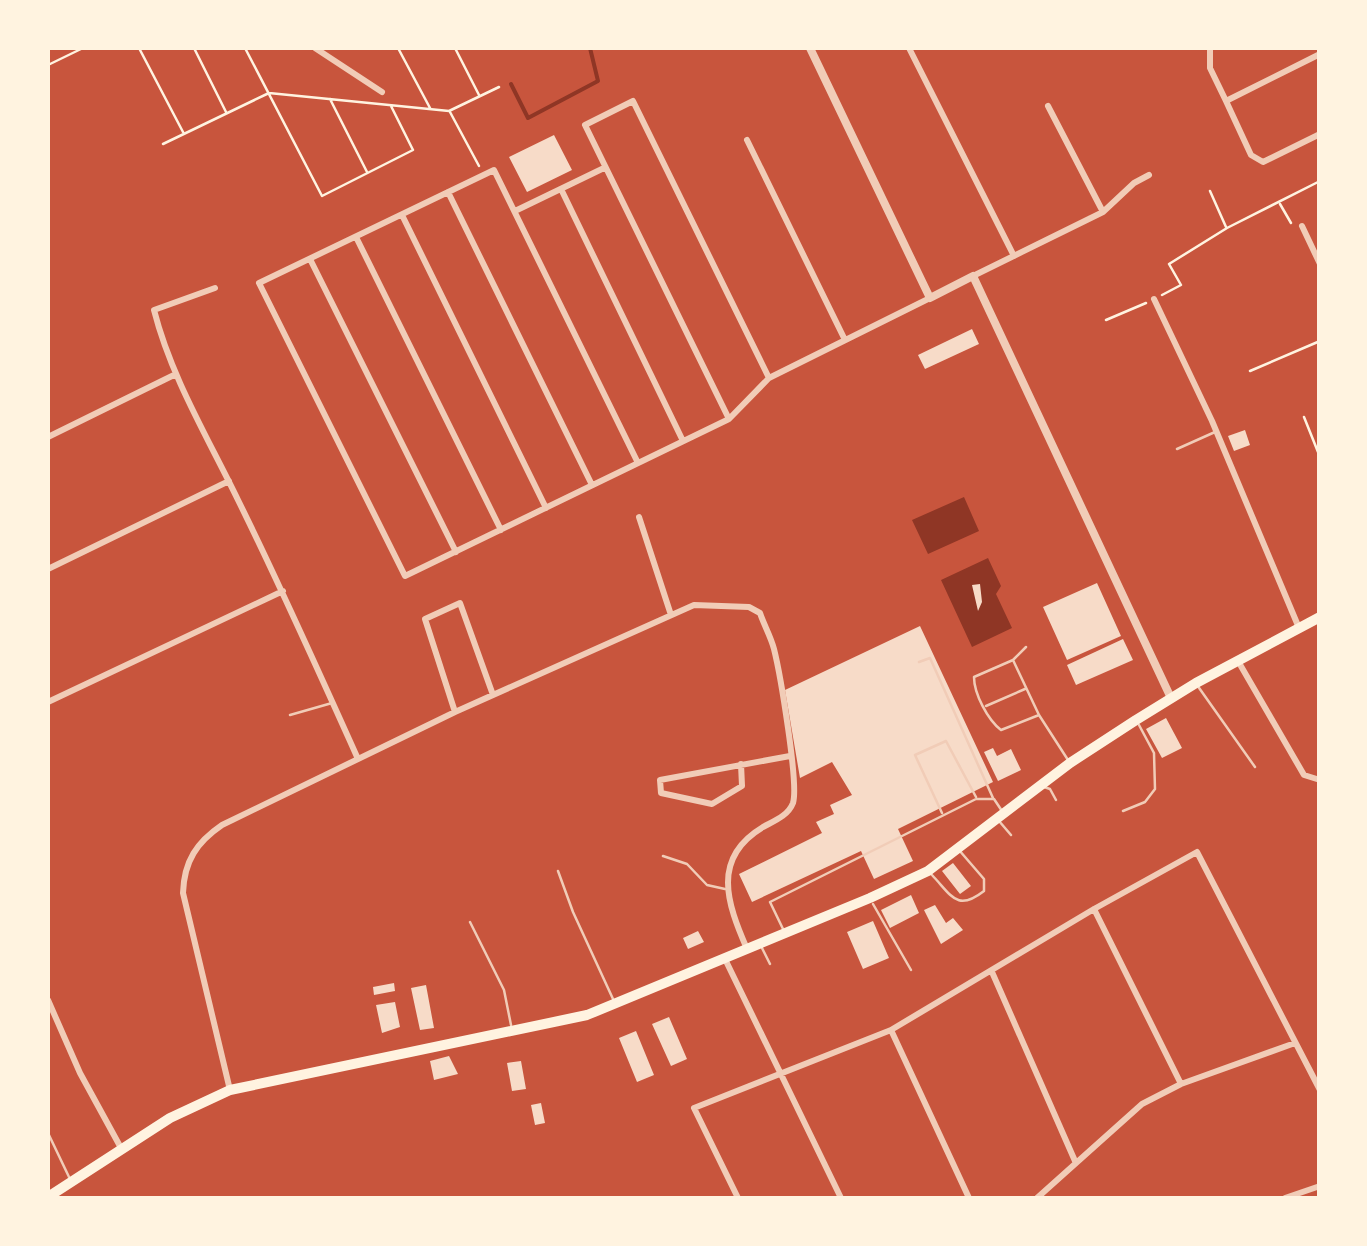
<svg xmlns="http://www.w3.org/2000/svg" width="1367" height="1246" font-family="Poppins,sans-serif">
<style>
.water{fill:#8f3625}
.lines{fill:none;stroke-linecap:round;stroke-linejoin:round}
.stream{stroke:#8f3625;stroke-width:4}
.building{fill:#f7dbc8}
.path{stroke:#fff3e0;stroke-width:2.5}
.service{stroke:#f1ccb7;stroke-width:2.5}
.minor{stroke:#f1ccb7;stroke-width:6}
.tertiary{stroke:#f1ccb7;stroke-width:8}
.primary{stroke:#fff3e0;stroke-width:10}
</style>
<rect width="100%" height="100%" fill="#c8553d"/>
<path class="water" d="M964 497 979 531 928 554 912 520Z
M988 558 1001 586 996 594 1012 628 972 647 941 580Z"/>
<g class="lines">
<path class="stream" d="M511 84 528 118 598 81 590 48"/>
</g>
<path class="building" d="M554 135 572 170 527 192 509 157Z
M972 329 979 344 925 369 918 355Z
M1245 430 1250 445 1234 451 1228 436Z
M1097 583 1121 636 1067 660 1043 607Z
M980 584 982 602 978 611 972 585Z
M920 626 993 782 898 829 913 861 874 879 861 851 752 902 739 874 822 833 816 822 834 814 830 805 852 795 832 762 800 778 785 690Z
M1123 639 1133 660 1076 685 1067 665Z
M1166 718 1182 748 1162 758 1146 729Z
M993 748 997 756 1011 749 1021 770 998 781 984 752Z
M953 863 971 886 960 894 942 871Z
M911 895 919 913 890 928 881 910Z
M935 905 946 923 953 918 963 930 941 944 924 910Z
M873 921 889 958 863 969 847 932Z
M698 931 704 942 688 949 683 938Z
M394 983 395 991 374 995 373 987Z
M426 985 434 1028 420 1030 411 988Z
M395 1002 400 1027 382 1033 376 1005Z
M669 1017 687 1059 671 1066 652 1024Z
M636 1031 654 1075 637 1082 619 1038Z
M449 1056 458 1074 434 1080 430 1061Z
M521 1061 526 1089 512 1091 507 1063Z
M541 1103 545 1123 535 1125 531 1105Z"/>
<g class="lines">
<path class="path" d="M139 48 183 132
M194 48 226 112
M245 48 322 196 413 150 391 106
M398 48 430 108
M455 48 479 95
M48 65 83 48
M330 99 367 172
M450 112 479 166
M163 144 269 93 449 111 499 87
M1210 191 1226 227
M1280 204 1291 223
M1162 295 1181 285 1169 264 1227 228 1320 181
M1106 320 1146 303
M1250 371 1320 341
M1304 417 1320 457"/>
<path class="service" d="M1177 449 1215 432
M1026 647 1013 660 1039 715 1068 760
M1013 660 974 677C974 694 988 720 1001 730L1039 715
M919 662 930 658 993 798
M1197 685 1255 767
M986 706 1025 689
M290 715 332 703
M1044 787 1050 789 1056 800
M1123 811 1145 802 1155 789 1154 753 1139 725
M942 813 915 755 946 741 976 797
M999 821 1011 835
M663 856 687 864 707 885 725 889
M558 871 573 912 613 999
M932 875C952 896 957 912 984 891V879L959 850
M873 904 911 970
M470 922 504 990 511 1025
M783 929 770 902 976 799H994L1002 811
M761 946 770 964
M48 1133 69 1177"/>
<path class="minor" d="M315 48 382 92
M909 48 1014 256
M1210 48V68L1226 101
M1320 54 1226 101 1251 155 1263 162 1320 134
M1048 106 1103 212
M747 140 845 340
M561 189 683 441
M448 192 592 485
M515 211 604 168
M402 215 546 508
M1302 226 1320 264
M356 237 501 530
M310 259 456 552
M973 276 1103 212 1134 183 1149 175
M215 288 154 310C171 377 208 438 238 500 280 585 319 672 358 759
M1154 299 1212 421 1299 628
M729 419 585 125 633 101 769 378
M48 437 176 374
M638 463 494 170 259 283 405 576 729 419 769 378 930 298
M639 517 671 615
M48 569 229 481
M1238 661 1304 775 1320 780
M48 702 283 591
M455 712 425 619 460 603 493 695
M741 764 742 786 712 804 661 793 660 780 790 756
M1094 909 1181 1084
M725 959 841 1198
M992 972 1075 1161
M48 1000 80 1073 121 1148
M891 1030 969 1198
M230 1090 183 893C184 861 197 842 222 825L455 712 694 605 749 607 760 613C764 625 771 637 774 649 780 673 799 784 793 803 788 816 774 821 763 827 711 858 727 903 747 949
M738 1198 694 1108 891 1030 1094 909 1197 852 1320 1090
M1037 1198 1142 1104 1181 1084 1295 1043
M1285 1198 1320 1186"/>
<path class="tertiary" d="M810 48 930 298 973 276 1171 698"/>
<path class="primary" d="M48 1197 170 1118 230 1090 587 1015 870 898 928 871 1070 763 1136 720 1196 683 1320 617"/>
</g>
<rect width="1367" height="1246" fill="none" stroke="#fff3e0" stroke-width="100"/>
</svg>
